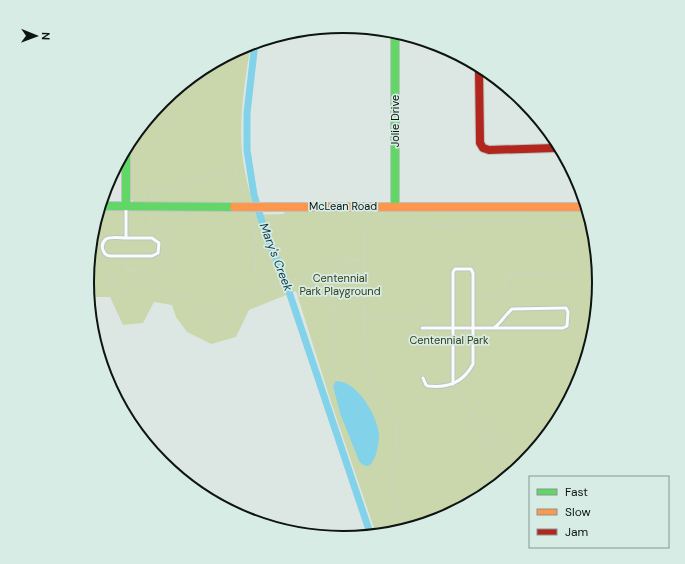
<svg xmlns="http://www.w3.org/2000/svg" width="685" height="564" font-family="'DM Sans',sans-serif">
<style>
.green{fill:#cad7ad}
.water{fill:#82d2ea}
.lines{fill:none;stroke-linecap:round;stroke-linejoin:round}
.canal{stroke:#82d2ea;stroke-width:7}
.lane-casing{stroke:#bbc4c1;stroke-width:5}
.fast-casing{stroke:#bbc4c1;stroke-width:10}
.slow-casing{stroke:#bbc4c1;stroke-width:10}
.jam-casing{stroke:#bbc4c1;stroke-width:10}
.path{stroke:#d0d3d2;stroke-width:1;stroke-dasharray:2 2;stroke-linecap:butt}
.lane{stroke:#fafbfb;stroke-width:3}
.fast{stroke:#63d668;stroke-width:8}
.slow{stroke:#ff974d;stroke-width:8}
.jam{stroke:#b3261e;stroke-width:8}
.slow-bridge-casing{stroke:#bbc4c1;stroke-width:10;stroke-linecap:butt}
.slow-bridge{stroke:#ff974d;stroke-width:8}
.labels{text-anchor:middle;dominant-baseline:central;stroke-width:3.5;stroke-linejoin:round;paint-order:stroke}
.street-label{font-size:11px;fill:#0d1411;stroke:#d7ece4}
.park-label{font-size:11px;fill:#373d19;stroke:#d7ece4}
.water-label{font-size:12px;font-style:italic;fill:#083b4a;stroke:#d7ece4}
.rim{fill:none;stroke:#0d1411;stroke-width:2}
</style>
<rect width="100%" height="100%" fill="#dce7e3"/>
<path class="green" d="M251 44C245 79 239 116 242 152 244 173 250 194 256 215L284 214 285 210H584L598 282 579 380 523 463 440 519 375 531 331 402 296 291 249 310 236 337 211 344 187 332 176 317 172 305 154 302 143 323 123 325 110 297H89L87 282 101 209 135 203 130 198V148L162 101 245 45Z"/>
<path class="water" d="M336 381C358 381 378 417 379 436 379 446 373 478 359 461L340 413 333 386Z"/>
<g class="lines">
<path class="canal" d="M255 43 247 113V150L254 195 266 235 284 277 370 533"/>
<g class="lane-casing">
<path id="lane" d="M126 208V238H152L159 243 158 253 152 256H111C103 256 99 245 106 239 111 236 121 238 126 238
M422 328H563L567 326 568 312 566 308H564L512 309C505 315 501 323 494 328
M423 378 426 385 428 386C448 388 463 383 473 364V273L471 269H455L453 272V384"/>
</g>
<g class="fast-casing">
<path id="fast" d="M395 36V206
M126 153V206
M102 206 234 207"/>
</g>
<g class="slow-casing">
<path id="slow" d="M285 207H584"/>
</g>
<g class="jam-casing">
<path id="jam" d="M479 71 480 143 483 148 489 150 555 148"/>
</g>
<path class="path" d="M151 199 152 190 191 184 213 176 232 166 234 167 239 182 249 199
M252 214 256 242 255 275 260 290
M353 260V253
M347 261C347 275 349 280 363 281
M127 265 128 271
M317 276C331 257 342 260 363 261
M150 283C154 278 157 272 160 266 162 262 165 260 167 256 175 243 164 230 151 227V214
M126 291C121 287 116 288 112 285L111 278 116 275 128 271H138L142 273 149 284 159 290 172 294 188 296 224 327C237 322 234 307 243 297L310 274 316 277C313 294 317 300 332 307 343 312 351 313 363 314L364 316 422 319
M477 296 502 297 505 293V276L508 273 572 274
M335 309C328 333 329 355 337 378L345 382
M455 388 459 397 489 436 500 438 514 457 503 465V477
M489 437 488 446 502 465
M404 526C400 514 392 494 392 482 392 462 400 444 395 424 391 410 382 399 376 386 368 370 366 350 364 332V237L365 224 370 220 394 221 410 223 444 225 496 221 574 225 588 228"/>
<use href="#lane" class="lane"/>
<use href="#fast" class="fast"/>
<use href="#slow" class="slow"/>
<use href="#jam" class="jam"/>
<g class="slow-bridge-casing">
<path id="slow-bridge" d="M234 207H285"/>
</g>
<use href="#slow-bridge" class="slow-bridge"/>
</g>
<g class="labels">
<g class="street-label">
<text transform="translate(395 121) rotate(-90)">Jolie Drive</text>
<text x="343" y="206">McLean Road</text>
</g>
<g class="park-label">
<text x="340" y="278">Centennial<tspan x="340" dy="13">Park Playground</tspan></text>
<text x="449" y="340">Centennial Park</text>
</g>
<g class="water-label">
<text transform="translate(276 257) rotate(69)">Mary's Creek</text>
</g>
</g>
<path d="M0 0H685V564H0ZM94 282a249 249 0 1 1 498 0a249 249 0 1 1-498 0Z" fill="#d7ece4" fill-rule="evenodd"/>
<path class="rim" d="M94 282a249 249 0 1 1 498 0a249 249 0 1 1-498 0Z"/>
<rect x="529" y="476" width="140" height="72" fill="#d7ece4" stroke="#869690"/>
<rect x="537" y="489" width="20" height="6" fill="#63d668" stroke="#869690"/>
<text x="565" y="496" font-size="12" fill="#0d1411">Fast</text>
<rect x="537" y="509" width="20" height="6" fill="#ff974d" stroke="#869690"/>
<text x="565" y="516" font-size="12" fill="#0d1411">Slow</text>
<rect x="537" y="529" width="20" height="6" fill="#b3261e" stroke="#869690"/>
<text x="565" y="536" font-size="12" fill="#0d1411">Jam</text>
<g transform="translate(36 36) rotate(91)" stroke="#d7ece4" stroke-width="3" paint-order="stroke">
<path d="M0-3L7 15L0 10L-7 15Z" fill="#0d1411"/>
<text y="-6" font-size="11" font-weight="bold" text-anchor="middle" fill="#0d1411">N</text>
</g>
</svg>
